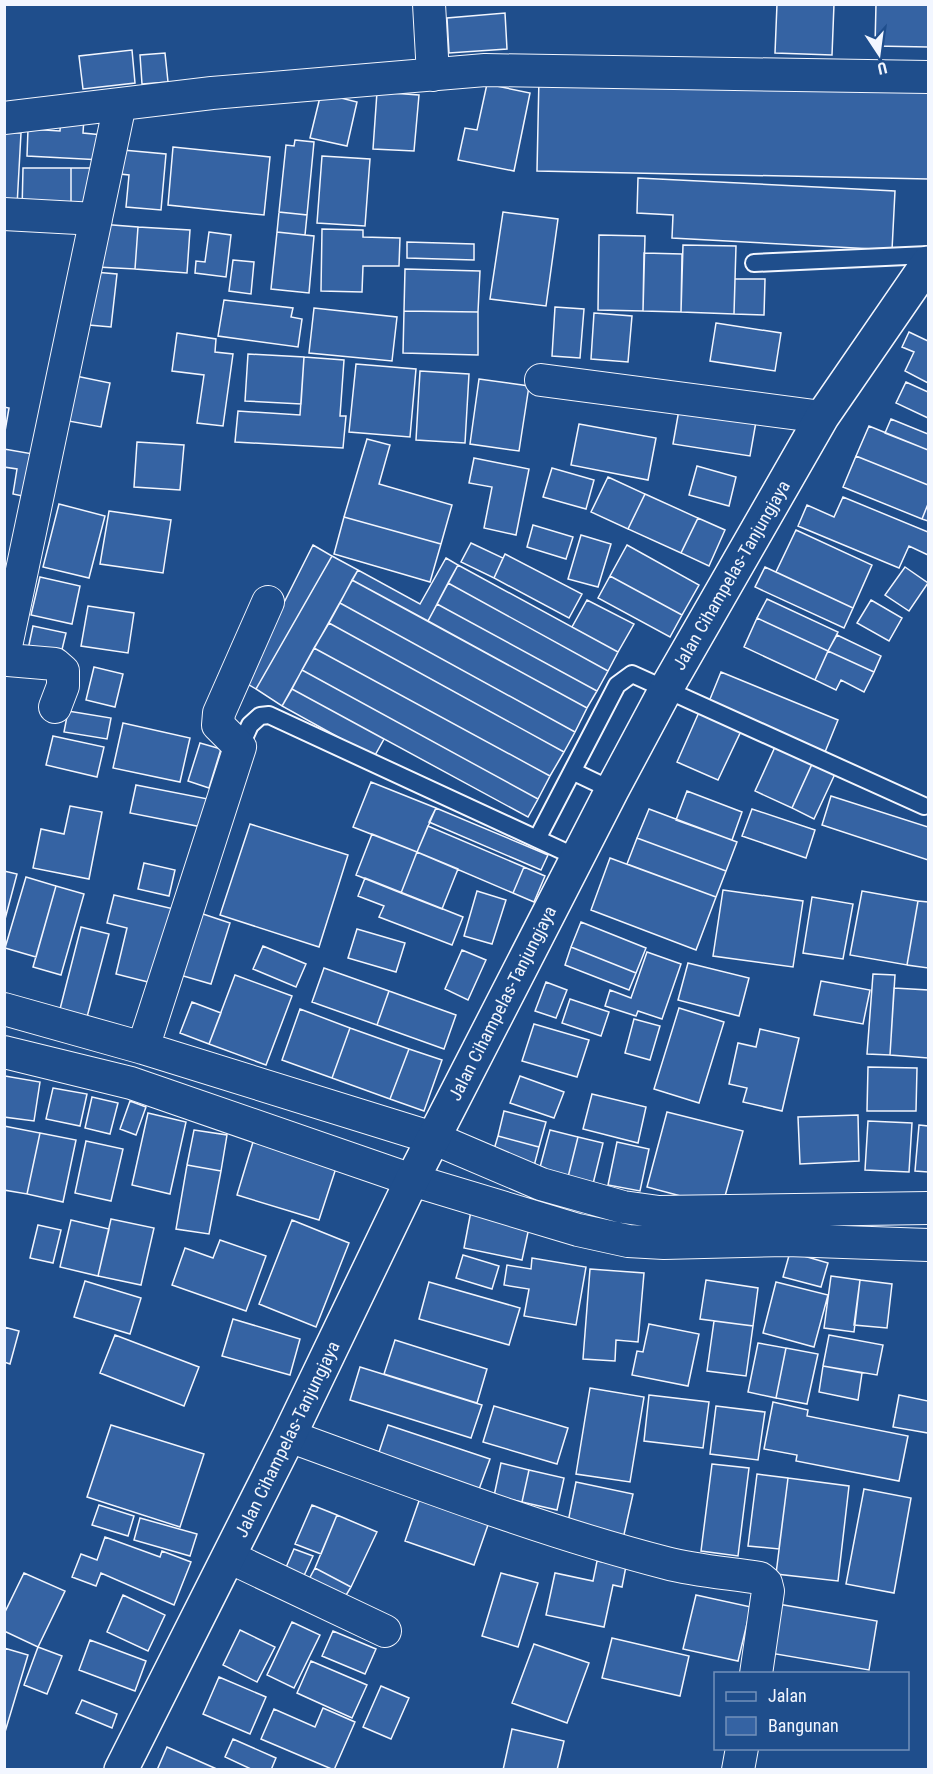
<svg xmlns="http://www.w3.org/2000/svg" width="933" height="1774" font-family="'Roboto Condensed',sans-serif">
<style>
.building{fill:#3563a3;stroke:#f2f6ff;stroke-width:1.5}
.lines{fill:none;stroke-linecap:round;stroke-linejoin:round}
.service-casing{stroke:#f2f6ff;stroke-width:20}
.minor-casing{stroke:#f2f6ff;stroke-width:34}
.secondary-casing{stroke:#f2f6ff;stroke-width:36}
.service{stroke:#1f4e8c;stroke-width:16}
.minor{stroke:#1f4e8c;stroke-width:32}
.secondary{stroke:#1f4e8c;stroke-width:33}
.labels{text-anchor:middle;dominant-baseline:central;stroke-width:4.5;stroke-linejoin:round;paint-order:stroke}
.street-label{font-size:18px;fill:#f2f6ff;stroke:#1f4e8c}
</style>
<rect width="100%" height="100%" fill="#1f4e8c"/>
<path class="building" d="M777 4H834L832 55 775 53Z
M876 4H928V47L875 46Z
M505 13 507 49 449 53 447 18Z
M132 50 135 83 83 89 79 56Z
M165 53 168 82 142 84 140 55Z
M539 77 928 85V179L537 171Z
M487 84 530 93 514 171 458 160 465 128 477 130Z
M377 92 419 95 414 151 373 149Z
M321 93 357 102 347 146 310 138Z
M61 117 84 118 83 133 103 135 102 160 27 156 28 129 60 131Z
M4 132 21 133 17 206 4 205Z
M295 140 314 142 307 215 279 212 286 145 294 146Z
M173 147 270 157 264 215 168 205Z
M112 149 166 154 161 210 126 207 129 175 110 173Z
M322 156 370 159 365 226 317 223Z
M23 168H71V211H22Z
M71 168H92L91 208H71Z
M638 178 895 191 892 250 672 238 673 215 637 213Z
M279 212 307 215 305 235 277 232Z
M503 212 558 219 546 306 490 299Z
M100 224 138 227 135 269 97 267Z
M138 227 190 230 187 273 135 269Z
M322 229 363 230V237L400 238 399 266H363L362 292 321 291Z
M209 232 231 235 226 277 195 273 196 261 205 262Z
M277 232 314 236 309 293 271 289Z
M599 235 645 236 643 311 598 310Z
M407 242 474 244V260L407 258Z
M683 245 736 246 734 314 681 312Z
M644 253 682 254 681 312 643 311Z
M233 260 254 262 251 294 229 291Z
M405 269 480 271 478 312 404 311Z
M94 272 117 274 111 327 89 325Z
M735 279H765L764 315 734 314Z
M224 300 293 308 291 317 302 319 298 347 218 336Z
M555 307 584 309 580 358 552 356Z
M314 308 397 317 392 361 309 353Z
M404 311 478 312V355L403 353Z
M594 313 632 316 628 362 591 359Z
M716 323 781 333 775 371 710 361Z
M909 332 928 341V383L905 371 914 352 902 347Z
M177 333 216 339 215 352 233 354 223 426 197 423 204 375 172 371Z
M248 354 304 357 301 404 245 401Z
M304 357 344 360 340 416H346L343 448 235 442 238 411 300 415Z
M356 364 416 369 410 437 349 432Z
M420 371 469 374 465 443 416 440Z
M71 375 110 383 101 427 63 420Z
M479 379 529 386 519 451 470 444Z
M906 382 928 392V418L896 403Z
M680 404 757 416 750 456 673 444Z
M4 407 9 408 4 437Z
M891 419 928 434V450L885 433Z
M579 424 656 438 648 480 571 465Z
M869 426 928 450V485L856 456Z
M367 439 390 445 379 484 452 505 441 544 344 517Z
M137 442 184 445 180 490 134 487Z
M4 449 39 455 32 498 13 494 17 469 4 467Z
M856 456 928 485V504L922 519 843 487Z
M474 458 529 469 516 535 484 528 492 487 469 483Z
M697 466 736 477 729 506 689 495Z
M552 468 594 480 586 509 543 497Z
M608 477 645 494 628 529 591 512Z
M645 494 698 518 681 553 628 529Z
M843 497 928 532V555L909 546 899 568 798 526 807 505 834 517Z
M59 504 105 516 89 578 43 567Z
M928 504V521L922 519Z
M109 511 171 520 163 573 100 564Z
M344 517 441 544 430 582 334 554Z
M698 518 725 530 709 566 681 553Z
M533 525 573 537 566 559 527 547Z
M796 530 872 565 853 608 776 572Z
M581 535 611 544 598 587 568 579Z
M471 543 503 558 494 578 461 562Z
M313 545 332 556 256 689 244 682Z
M627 545 699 585 682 615 610 576Z
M505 554 582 594 569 618 494 578Z
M332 556 358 570 282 706 256 689Z
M446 558 458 565 428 621 352 580 358 570 420 604Z
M458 565 618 652 608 671 448 583Z
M765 567 853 608 844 628 755 587Z
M905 567 928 583 909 611 885 595Z
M610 576 682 615 670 637 598 598Z
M40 577 80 586 72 624 31 615Z
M352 580 587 708 575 732 340 603Z
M448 583 608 671 597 691 437 604Z
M767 599 838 632 828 651 757 618Z
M587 600 634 624 618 652 572 627Z
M871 600 902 618 889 641 857 623Z
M340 603 575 732 564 752 329 623Z
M437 604 597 691 587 708 428 621Z
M88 606 134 613 128 653 81 646Z
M757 618 828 651 815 680 744 647Z
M329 623 564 752 550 776 314 648Z
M33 626 66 633 59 662 27 654Z
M837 635 881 656 874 672 828 651Z
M314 648 550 776 538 799 302 670Z
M828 651 874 672 864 692 841 680 836 690 815 680Z
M94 667 123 674 115 707 86 700Z
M302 670 538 799 528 817 292 689Z
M721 672 838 720 825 752 708 704Z
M292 689 384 739 374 757 282 706Z
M700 710 742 729 718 780 677 762Z
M68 711 111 718 107 739 64 732Z
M123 723 190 738 180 782 113 768Z
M53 736 104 747 97 777 46 765Z
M200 743 221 749 209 788 188 781Z
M775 747 812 764 792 808 755 791Z
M812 764 835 774 814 819 792 808Z
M371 782 436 808 417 852 353 827Z
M136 785 208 799 202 827 130 813Z
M687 791 742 812 732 840 676 820Z
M831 796 928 827V860L822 825Z
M70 806 102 812 89 879 33 868 41 829 64 834Z
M436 808 548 855 541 870 429 822Z
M649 809 737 842 726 871 637 838Z
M752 809 815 830 806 858 742 836Z
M250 824 348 855 319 947 220 915Z
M428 826 524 867 513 893 417 852Z
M372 834 417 852 401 893 356 875Z
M637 838 726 871 716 897 627 864Z
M417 852 458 869 442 909 401 893Z
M610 858 716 897 696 950 591 910Z
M144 863 175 870 169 896 138 889Z
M524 867 545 876 534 902 513 893Z
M4 871 17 874 4 923Z
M26 877 56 886 36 957 5 948Z
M365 878 463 917 452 945 379 917 384 906 358 896Z
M56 886 84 894 61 975 33 967Z
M723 890 803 901 793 967 713 956Z
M477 891 506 900 492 944 464 936Z
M862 891 918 901 907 965 850 955Z
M114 895 178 910 160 985 116 974 127 928 107 923Z
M812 897 853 904 843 959 803 953Z
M918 901 928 902V968L907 965Z
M200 913 230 923 211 984 180 975Z
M581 922 646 948 636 973 571 947Z
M81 927 109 934 87 1017 60 1009Z
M357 929 405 943 396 972 348 958Z
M263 946 306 964 296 987 253 969Z
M571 947 636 973 629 990 565 965Z
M462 950 486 960 468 1000 445 989Z
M647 952 681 964 662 1019 638 1011 636 1016 605 1006 610 990 631 998Z
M688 963 749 978 739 1016 678 1000Z
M324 968 389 991 377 1025 312 1002Z
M873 974 895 975 890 1055 867 1054Z
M235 975 292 996 266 1065 209 1044Z
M821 981 870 990 863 1024 814 1015Z
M546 982 567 990 556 1018 535 1011Z
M894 988 928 990V1058L890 1055Z
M389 991 456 1015 444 1049 377 1025Z
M570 999 609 1012 601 1036 562 1023Z
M192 1002 221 1013 209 1044 180 1033Z
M679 1008 724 1022 699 1103 654 1089Z
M300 1009 350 1028 332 1078 282 1060Z
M634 1019 660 1026 650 1060 625 1053Z
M534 1024 589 1040 577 1077 522 1061Z
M350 1028 409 1049 390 1099 332 1078Z
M760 1029 799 1038 782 1111 743 1102 747 1088 729 1084 738 1043 756 1047Z
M409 1049 442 1060 424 1111 390 1099Z
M868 1067 917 1068 916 1111H867Z
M5 1076 40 1082 34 1121 4 1117Z
M520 1076 564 1092 554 1118 510 1103Z
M53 1088 87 1094 80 1126 46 1119Z
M592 1094 646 1107 638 1143 583 1129Z
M92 1097 118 1103 110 1134 85 1128Z
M130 1101 146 1107 136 1135 120 1129Z
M504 1111 546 1122 539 1147 498 1136Z
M667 1112 743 1131 722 1207 647 1187Z
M148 1113 186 1122 170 1194 132 1185Z
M858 1115 859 1161 800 1164 798 1117Z
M868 1121 912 1123 909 1172 865 1170Z
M919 1125 928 1126V1172L915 1171Z
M4 1126 40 1133 27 1194 4 1190Z
M194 1130 227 1135 221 1171 187 1165Z
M550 1130 578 1137 568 1177 539 1171Z
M40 1133 76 1140 63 1202 27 1194Z
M498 1136 539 1147 534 1166 492 1156Z
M578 1137 603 1143 593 1184 568 1177Z
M86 1141 123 1149 111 1201 75 1193Z
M253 1142 336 1168 319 1220 237 1195Z
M617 1142 649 1149 640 1191 608 1185Z
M187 1165 221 1171 209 1234 176 1229Z
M471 1211 530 1223 522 1260 464 1248Z
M111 1219 154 1228 141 1285 98 1276Z
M71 1220 109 1229 98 1276 60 1267Z
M292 1220 349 1243 316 1327 259 1304Z
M38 1225 61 1230 53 1263 30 1258Z
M220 1240 266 1256 246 1311 172 1285 185 1248 213 1258Z
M790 1252 828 1263 821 1287 783 1277Z
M463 1255 499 1266 492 1289 456 1278Z
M532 1258 586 1267 576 1325 524 1316 529 1289 504 1285 507 1265 531 1269Z
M590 1269 644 1273 638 1342 616 1340 615 1361 583 1359Z
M831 1276 860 1280 854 1332 824 1328Z
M706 1280 758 1288 753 1326 700 1319Z
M860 1280 892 1284 887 1328 854 1325Z
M85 1281 141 1298 130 1334 74 1317Z
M429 1282 520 1308 509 1345 419 1319Z
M776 1282 828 1295 814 1347 763 1333Z
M233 1319 300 1339 290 1375 222 1356Z
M714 1321 753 1326 746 1376 707 1371Z
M649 1324 699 1334 688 1386 632 1375 637 1351 643 1352Z
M4 1327 19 1331 10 1364 4 1362Z
M115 1335 199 1367 184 1406 100 1373Z
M829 1335 883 1345 877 1375 823 1366Z
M395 1340 487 1369 477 1403 384 1374Z
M758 1343 786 1348 776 1398 748 1392Z
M786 1348 818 1354 807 1404 776 1398Z
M823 1366 862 1373 858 1400 819 1392Z
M360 1367 482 1405 471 1438 350 1400Z
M590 1388 644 1397 630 1482 576 1474Z
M649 1395 709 1402 703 1448 644 1441Z
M899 1395 928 1401V1433L893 1427Z
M773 1402 808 1410 807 1416 908 1436 899 1481 796 1461 797 1455 764 1449Z
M494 1406 568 1428 557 1464 483 1442Z
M716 1406 765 1412 758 1460 710 1454Z
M111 1425 204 1454 180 1527 87 1497Z
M388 1425 490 1459 478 1492 377 1458Z
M501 1463 529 1470 522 1502 494 1496Z
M712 1464 749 1468 738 1556 701 1551Z
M529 1470 564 1478 557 1510 522 1502Z
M757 1474 788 1478 779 1549 748 1546Z
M788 1478 849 1486 838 1581 776 1574Z
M576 1482 633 1494 623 1539 567 1527Z
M864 1489 911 1498 894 1593 846 1584Z
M420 1498 489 1522 474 1565 405 1541Z
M99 1505 134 1516 128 1536 92 1525Z
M312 1505 337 1515 321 1554 295 1544Z
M337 1515 377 1532 351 1587 315 1568Z
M140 1518 197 1534 190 1556 134 1540Z
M105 1537 160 1557 162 1551 191 1562 174 1605 101 1573 96 1586 72 1577 81 1554 97 1560Z
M294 1549 313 1556 302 1580 284 1572Z
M597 1561 626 1566 622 1587 613 1585 604 1627 546 1615 555 1573 593 1581Z
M315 1568 351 1587 342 1602 307 1583Z
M24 1573 65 1591 38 1647 4 1631V1614Z
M501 1573 538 1583 518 1647 482 1636Z
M123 1595 165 1615 148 1651 107 1632Z
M696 1595 751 1607 738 1661 683 1649Z
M778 1604 877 1621 869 1670 770 1653Z
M292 1622 320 1635 294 1688 267 1675Z
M240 1630 275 1647 257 1682 223 1665Z
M333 1631 376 1649 365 1674 322 1656Z
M612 1638 689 1656 680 1696 602 1678Z
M90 1640 146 1661 135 1691 79 1670Z
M534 1644 589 1663 567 1723 512 1703Z
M38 1647 62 1656 47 1694 24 1685Z
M4 1648 28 1655 5 1732H4Z
M311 1661 367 1685 352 1718 297 1693Z
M219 1677 266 1697 250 1734 203 1714Z
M381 1686 409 1698 391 1739 363 1727Z
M82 1700 117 1714 112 1728 76 1713Z
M323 1708 355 1722 334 1770 261 1739 274 1709 315 1727Z
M512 1729 564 1741 557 1770H503Z
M233 1739 276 1758 271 1770H253L225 1757Z
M167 1747 219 1770H157Z"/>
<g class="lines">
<g class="service-casing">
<path id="service" d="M754 263 928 255
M240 747 250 725 260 716 269 715 576 857
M574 772 612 790
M537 839 617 685 632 674 924 806"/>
</g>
<g class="minor-casing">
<path id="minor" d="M429 4 433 75
M4 118 212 93 485 70 928 77
M4 214 96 219
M541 380 822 417
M55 707 63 686V671L55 664 8 660 5 651 120 104
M4 1009 143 1048 433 1138 541 1184 623 1207 659 1212 928 1208
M143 1048 240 747 218 725 219 713 268 602
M4 1052 131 1083 412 1180 578 1230 628 1241 664 1243 787 1240 928 1245
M289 1436C413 1481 538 1530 666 1563 696 1571 729 1573 760 1578L766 1583 768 1591 756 1674
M229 1557 385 1631
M738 1770 742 1748"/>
</g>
<g class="secondary-casing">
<path id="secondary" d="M121 1770 289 1436 412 1180 612 790 666 689 822 417 928 263"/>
</g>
<use href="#service" class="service"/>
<use href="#minor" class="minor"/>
<use href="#secondary" class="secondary"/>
</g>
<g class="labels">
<g class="street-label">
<text transform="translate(731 575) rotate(-60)">Jalan Cihampelas-Tanjungjaya</text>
<text transform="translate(502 1003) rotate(-63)">Jalan Cihampelas-Tanjungjaya</text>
<text transform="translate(287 1439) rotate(-64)">Jalan Cihampelas-Tanjungjaya</text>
</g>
</g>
<rect width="933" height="1774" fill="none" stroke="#f2f6ff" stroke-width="12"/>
<rect x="714" y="1672" width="195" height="78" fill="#1f4e8c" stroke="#7391ba" stroke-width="1.5"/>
<rect x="726" y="1692" width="30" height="9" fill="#1f4e8c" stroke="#7391ba" stroke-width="1.5"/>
<text x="768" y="1702" font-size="18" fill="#f2f6ff">Jalan</text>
<rect x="726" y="1717" width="30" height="18" fill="#3563a3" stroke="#7391ba" stroke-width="1.5"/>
<text x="768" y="1732" font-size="18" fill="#f2f6ff">Bangunan</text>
<g transform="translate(879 54) rotate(167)" stroke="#1f4e8c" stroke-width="4.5" paint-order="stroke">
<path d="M0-4.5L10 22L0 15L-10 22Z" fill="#f2f6ff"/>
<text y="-9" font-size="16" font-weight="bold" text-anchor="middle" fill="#f2f6ff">U</text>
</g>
</svg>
